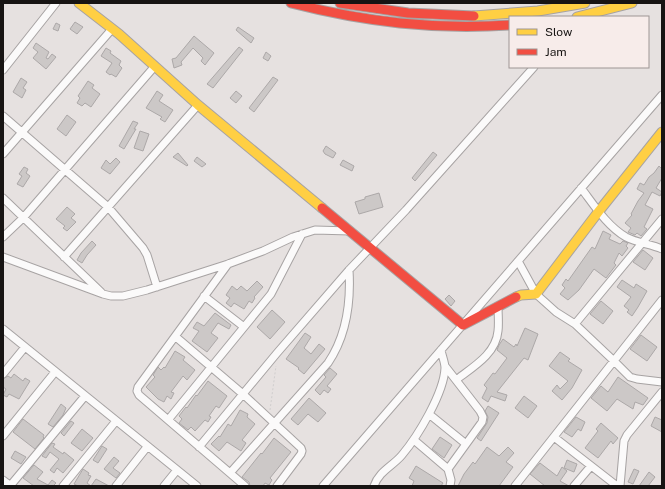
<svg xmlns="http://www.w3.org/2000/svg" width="665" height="489" font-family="'Public Sans',sans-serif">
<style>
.building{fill:#ccc8c7;stroke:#aca8a8}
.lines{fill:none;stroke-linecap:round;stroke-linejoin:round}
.street-casing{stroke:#a7a3a3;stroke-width:9}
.slow-casing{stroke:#a7a3a3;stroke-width:11}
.jam-casing{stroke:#a7a3a3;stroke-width:11}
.path{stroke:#d0cece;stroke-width:1;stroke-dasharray:2 2;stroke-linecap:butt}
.street{stroke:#fbfafa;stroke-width:7}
.slow{stroke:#ffcf43;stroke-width:9}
.jam{stroke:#f24e42;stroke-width:9}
</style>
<rect width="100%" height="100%" fill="#e6e1e0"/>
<path class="building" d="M75 22 83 27 77 34 70 29Z
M56 23 60 25 58 31 53 29Z
M238 27 254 38 251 43 236 30Z
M194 36 214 53 205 65 201 61 203 58 193 48 181 62 182 65 174 68 172 59 176 58Z
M36 43 49 52 46 58 48 59 52 54 56 57 46 69 33 58 38 52 33 48Z
M239 47 243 50 213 88 207 84Z
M106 48 111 51 110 53 121 61 119 65 122 68 116 77 111 74 110 75 106 72 112 63 101 56Z
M266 52 271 56 268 61 263 58Z
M273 77 278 80 254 112 249 108Z
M21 78 27 82 23 88 26 90 22 98 13 92Z
M88 81 94 85 92 88 100 94 91 107 85 103 82 106 77 103 80 98 78 96Z
M157 91 163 95 159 101 173 110 165 122 160 119 162 117 146 108Z
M236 91 242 96 236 103 230 98Z
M67 115 76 122 66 136 57 129Z
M133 121 138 123 134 129H136L124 149 119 146Z
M140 131 149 134 143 151 134 148Z
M326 146 336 153 333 158 325 154 323 151Z
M433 152 437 155 415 181 412 178Z
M178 153 188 165 187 166 173 157Z
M197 157 206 164 202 167 194 161Z
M116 158 120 162 110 174 101 168 106 160 110 164Z
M343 160 354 166 352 171 340 165Z
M659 166 662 169V178L656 188 662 192 660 196 652 192 645 205 653 209 644 227 647 229 641 236 637 233 635 235 628 232 631 228 625 223 632 215 631 214 638 201 644 193 637 189 640 183 644 185 649 177 654 173Z
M24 167 28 169 26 173 30 176 23 187 17 184 22 176 19 174Z
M379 193 383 207 359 214 355 202 365 199V197Z
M67 207 75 214 71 218 76 222 67 231 63 228 65 226 56 219Z
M603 231 611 235 609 239 620 244 623 241 628 243 626 246 628 248 622 256 619 253 614 263 616 265 606 278 594 269 579 290 568 300 560 294 565 288 562 285 566 279 568 281 592 247 595 249Z
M92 241 96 245 87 255 82 263 77 260 81 253Z
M643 250 653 258 645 270 633 262Z
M622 280 634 288 636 284 647 291 638 307 632 316 627 312 629 310 624 306 631 297 617 287Z
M257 281 263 287 254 297 255 298 252 303 249 301 244 309 234 303 231 307 226 303 230 298 226 295 232 286 237 290 241 286 247 291Z
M449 295 455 301 451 306 445 299Z
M601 301 613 311 603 324 590 314Z
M272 310 285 322 270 339 257 327Z
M215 313 231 325 229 329 218 323 211 333 218 338 207 352 192 341 199 331 193 328 197 322 204 326Z
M525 328 538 334 528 360 524 358 497 392 507 395 505 401 491 396 488 402 482 398 487 388 484 385 493 373 495 374 507 358 497 350 499 345 503 339 514 347 516 344 517 346Z
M305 333 311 337 304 348 311 354 319 344 325 349 304 374 298 369 299 368 286 359Z
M641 335 657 347 647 361 630 349Z
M175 351 185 357 183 360 195 370 187 380 183 376 171 392 174 393 171 399 167 396 164 402 158 399 146 387 155 377 153 375 158 367 161 370 164 367 165 368Z
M560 352 570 359 568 361 582 370 572 388 562 400 552 391 557 385 560 389 568 381 549 366Z
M330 368 337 374 327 386 331 389 328 393 324 390 320 395 315 390 326 377 324 375Z
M14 374 23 381 25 378 30 381 19 399 9 394 7 397 3 395 6 389 3 387V379L8 376 11 378Z
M618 377 648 398 643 405 635 402 633 409 617 399 607 411 591 398 601 386 608 392Z
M208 381 227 396 219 408 216 406 209 416 211 417 208 422 205 420 195 431 191 427 188 430 179 423 182 419 179 416 186 407 187 408 196 395 197 396Z
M524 396 537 406 528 418 515 408Z
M309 398 326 413 318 422 308 414 298 425 291 419Z
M61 404 66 408 63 415 53 427 48 424Z
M488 406 499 413 481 441 477 438 487 423 488 417 485 411Z
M240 410 248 414 247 417 255 424 242 440 246 443 241 451 227 442 219 451 211 444 219 436 220 437 228 424 231 426Z
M576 417 585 422 581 431 578 429 572 437 564 432Z
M655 417 662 420V432L651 426Z
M23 419 44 435 43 437 44 438 35 449 13 432Z
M71 421 74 423 64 436 61 433Z
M601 423 618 438 613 444 611 441 598 458 585 448 598 431 596 429Z
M82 429 93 438 82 451 71 443Z
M440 437 452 445 444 458 432 449Z
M274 438 291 452 270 478 272 480 269 485 265 483 263 486H250L249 482 242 477 261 453 262 454Z
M52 443 55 444 53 447 63 454 64 452 74 460 63 473 57 468 54 473 50 470 59 459 50 452 46 458 42 456Z
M102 446 107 449 98 463 93 460Z
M487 447 499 456 508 447 514 453 506 462 513 467 499 486H458L464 474 473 462 475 464Z
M15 451 26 457 21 464 11 458Z
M114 457 119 461 113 468 120 473 116 478 104 469Z
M567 460 577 464 574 472 564 468Z
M540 463 557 476 562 467 567 471 560 481 569 486H545L530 474Z
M34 465 43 472 37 479 48 485 52 480 56 483 53 486H34L23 478Z
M416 466 443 483 441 486H412L414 481 409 478Z
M83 469 89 473 88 475 91 476 87 483 91 486 96 479 109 486H78L74 484Z
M634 469 639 471 633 484 628 482Z
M649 472 655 477 648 486H639Z"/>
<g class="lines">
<g class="street-casing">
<path id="street" d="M3 70 56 3
M3 116 108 207 143 248 147 255 157 287
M3 154 112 29
M581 188C594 205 607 226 626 237 637 243 651 244 662 249
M3 198 101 292
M3 237 23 218 155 66
M3 257 103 294 111 296H123L147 290 228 264 263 251 293 237 315 230 350 231
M64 257 198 105
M518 261 536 294 556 312 575 324 614 361 630 377 637 379 662 382
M228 264 138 387 137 391 139 395 245 486
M204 296 244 327
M575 324 662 219
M3 329 197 486
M176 337 244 395 301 448 302 451 301 454 277 486
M445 366 480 411 483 417 482 422 448 469
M3 374 25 347
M456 380C473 367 496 354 498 331 499 323 498 314 498 306
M429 414 466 444
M168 420 271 294 302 234
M3 436 55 372
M554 437 617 486
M414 440 448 469 451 480 450 486
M199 447 277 353 349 270 406 210 534 67
M230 473 328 363C347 335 351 303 349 270
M3 480 11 486
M10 486 85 396
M63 486 116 421
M116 486 147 447
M164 486 177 470
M323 486 662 95
M374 486C379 471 393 466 402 455 418 436 444 393 445 368 445 362 442 356 441 350
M515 486 662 300
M574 486 591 466
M620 486 624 441 627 435 662 392"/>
</g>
<g class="slow-casing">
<path id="slow" d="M79 3 119 34 198 105 322 208
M474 16 538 11 585 3
M577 17 632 3
M516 297 521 295 536 294 599 211 662 132"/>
</g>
<g class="jam-casing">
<path id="jam" d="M291 3C365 22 434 30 510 25
M340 3 408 13 474 16
M322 208 463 325 516 297"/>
</g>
<path class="path" d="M270 410 276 366"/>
<use href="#street" class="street"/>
<use href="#slow" class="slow"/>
<use href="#jam" class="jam"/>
</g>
<rect width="665" height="489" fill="none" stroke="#171413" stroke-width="8"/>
<rect x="509" y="16" width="140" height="52" fill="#f7ecea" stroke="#9d9694"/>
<rect x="517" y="29" width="20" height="6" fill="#ffcf43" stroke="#9d9694"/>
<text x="545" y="36" font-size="12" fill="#171413">Slow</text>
<rect x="517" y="49" width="20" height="6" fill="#f24e42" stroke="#9d9694"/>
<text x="545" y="56" font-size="12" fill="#171413">Jam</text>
</svg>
